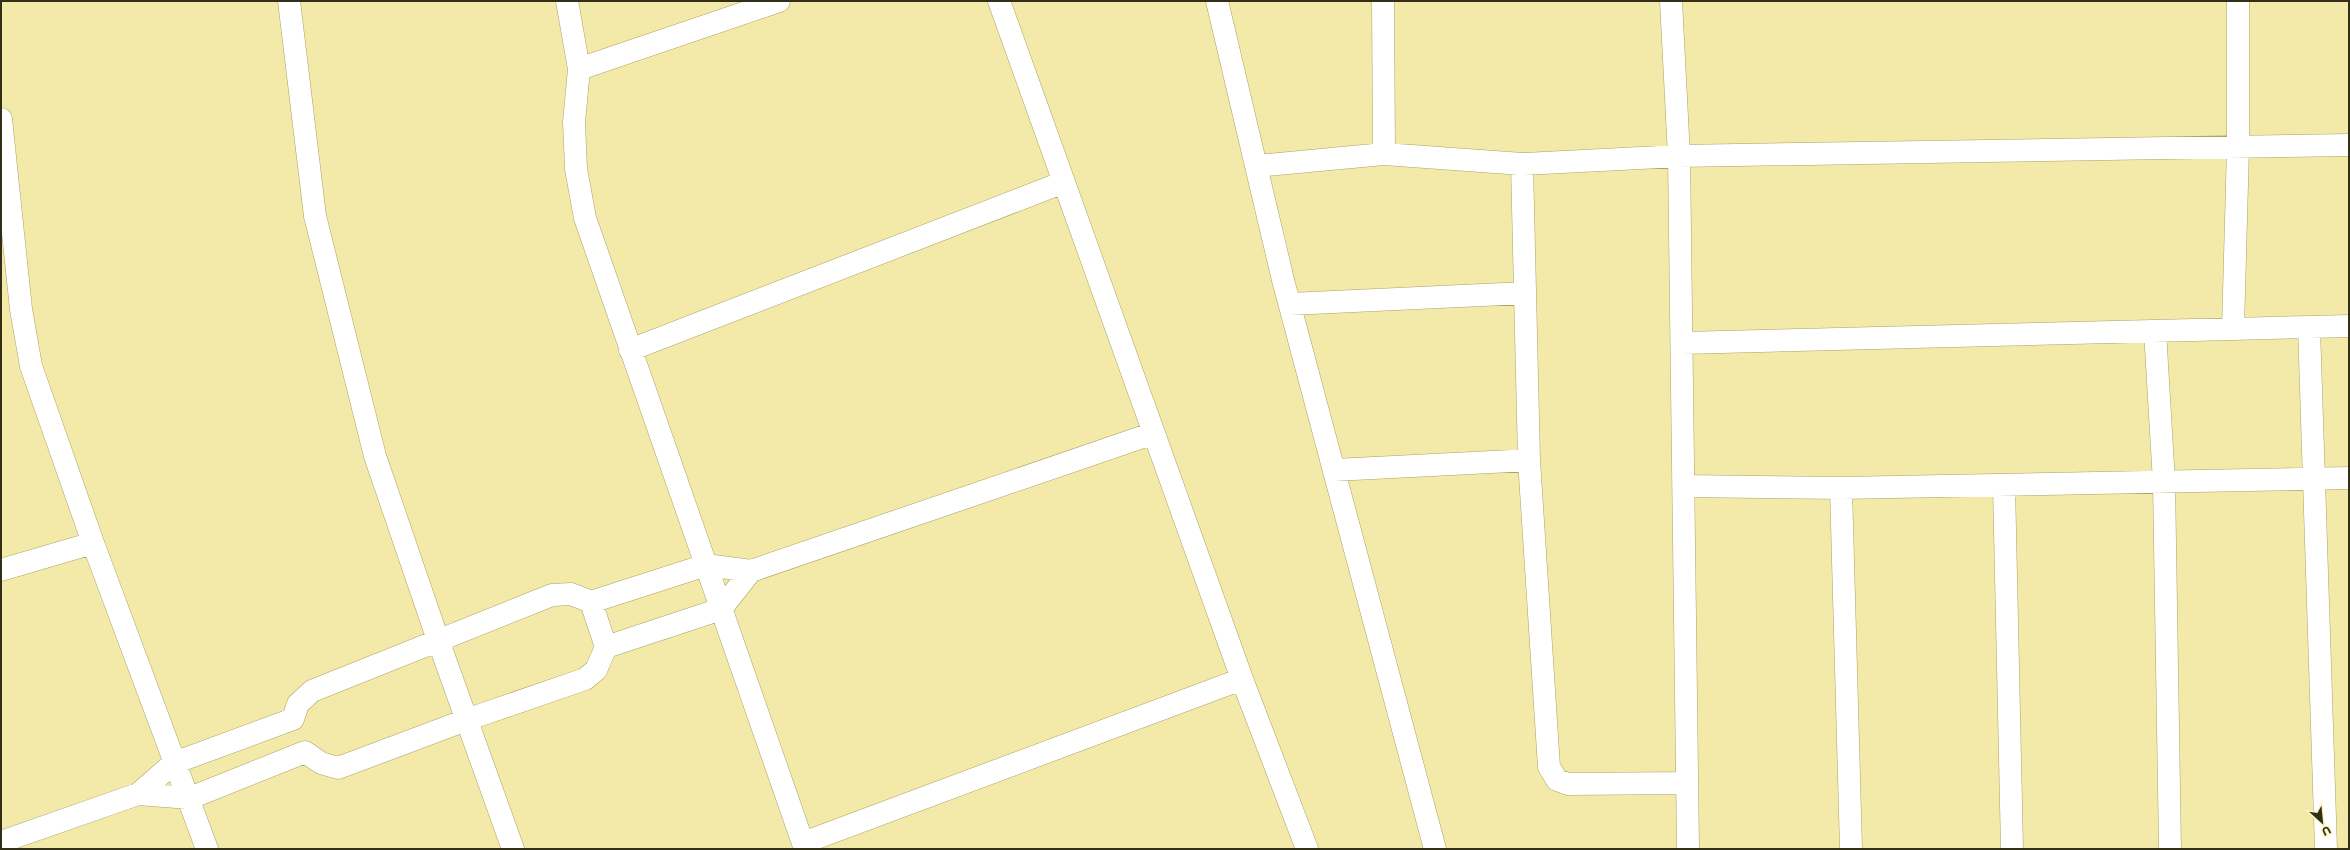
<svg xmlns="http://www.w3.org/2000/svg" width="2350" height="850" font-family="Montserrat,sans-serif">
<style>
.lines{fill:none;stroke-linecap:round;stroke-linejoin:round}
.minor-casing{stroke:#aba264;stroke-width:23}
.minor{stroke:#fff;stroke-width:22}
</style>
<rect width="100%" height="100%" fill="#f3eaaa"/>
<g class="lines">
<g class="minor-casing">
<path id="minor" d="M289 1 315 216 375 456 438 640 513 849
M567 1 579 69 574 122 576 169 585 218 805 849
M999 1 1242 679 1307 849
M1217 1 1283 280 1435 849
M1383 1 1384 154
M1671 1 1679 156 1688 849
M2238 1V148L2233 329 2309 327 2326 849
M579 69 779 1
M1 119 21 309 31 366 93 543 207 849
M1522 164 1529 460 1549 767 1557 780 1568 784 1687 783
M1256 166 1384 154 1522 164 1679 156 2349 145
M1290 304 1525 293
M2309 327 2349 326
M2155 331 2164 482 2170 849
M1682 343 2233 329
M630 350 1064 182
M1334 470 1529 460
M2004 485 2012 849
M1684 486 1841 488 2349 478
M1841 488 1851 849
M1 570 93 543
M591 602 606 647
M138 794 190 798 305 752 321 763 338 768 466 720 585 679 596 670 606 647 721 609 751 571
M1 842 138 794 174 763 293 719 298 704 312 691 552 595 571 594 591 602 706 565 751 571 1154 433
M803 843 1242 679"/>
</g>
<use href="#minor" class="minor"/>
</g>
<rect width="2350" height="850" fill="none" stroke="#332f16" stroke-width="4"/>
<g transform="translate(2322 822) rotate(153)" stroke="#fef7c4" stroke-width="3" paint-order="stroke">
<path d="M0-3L7 15L0 10L-7 15Z" fill="#332f16"/>
<text y="-6" font-size="11" font-weight="bold" text-anchor="middle" fill="#332f16">U</text>
</g>
</svg>
